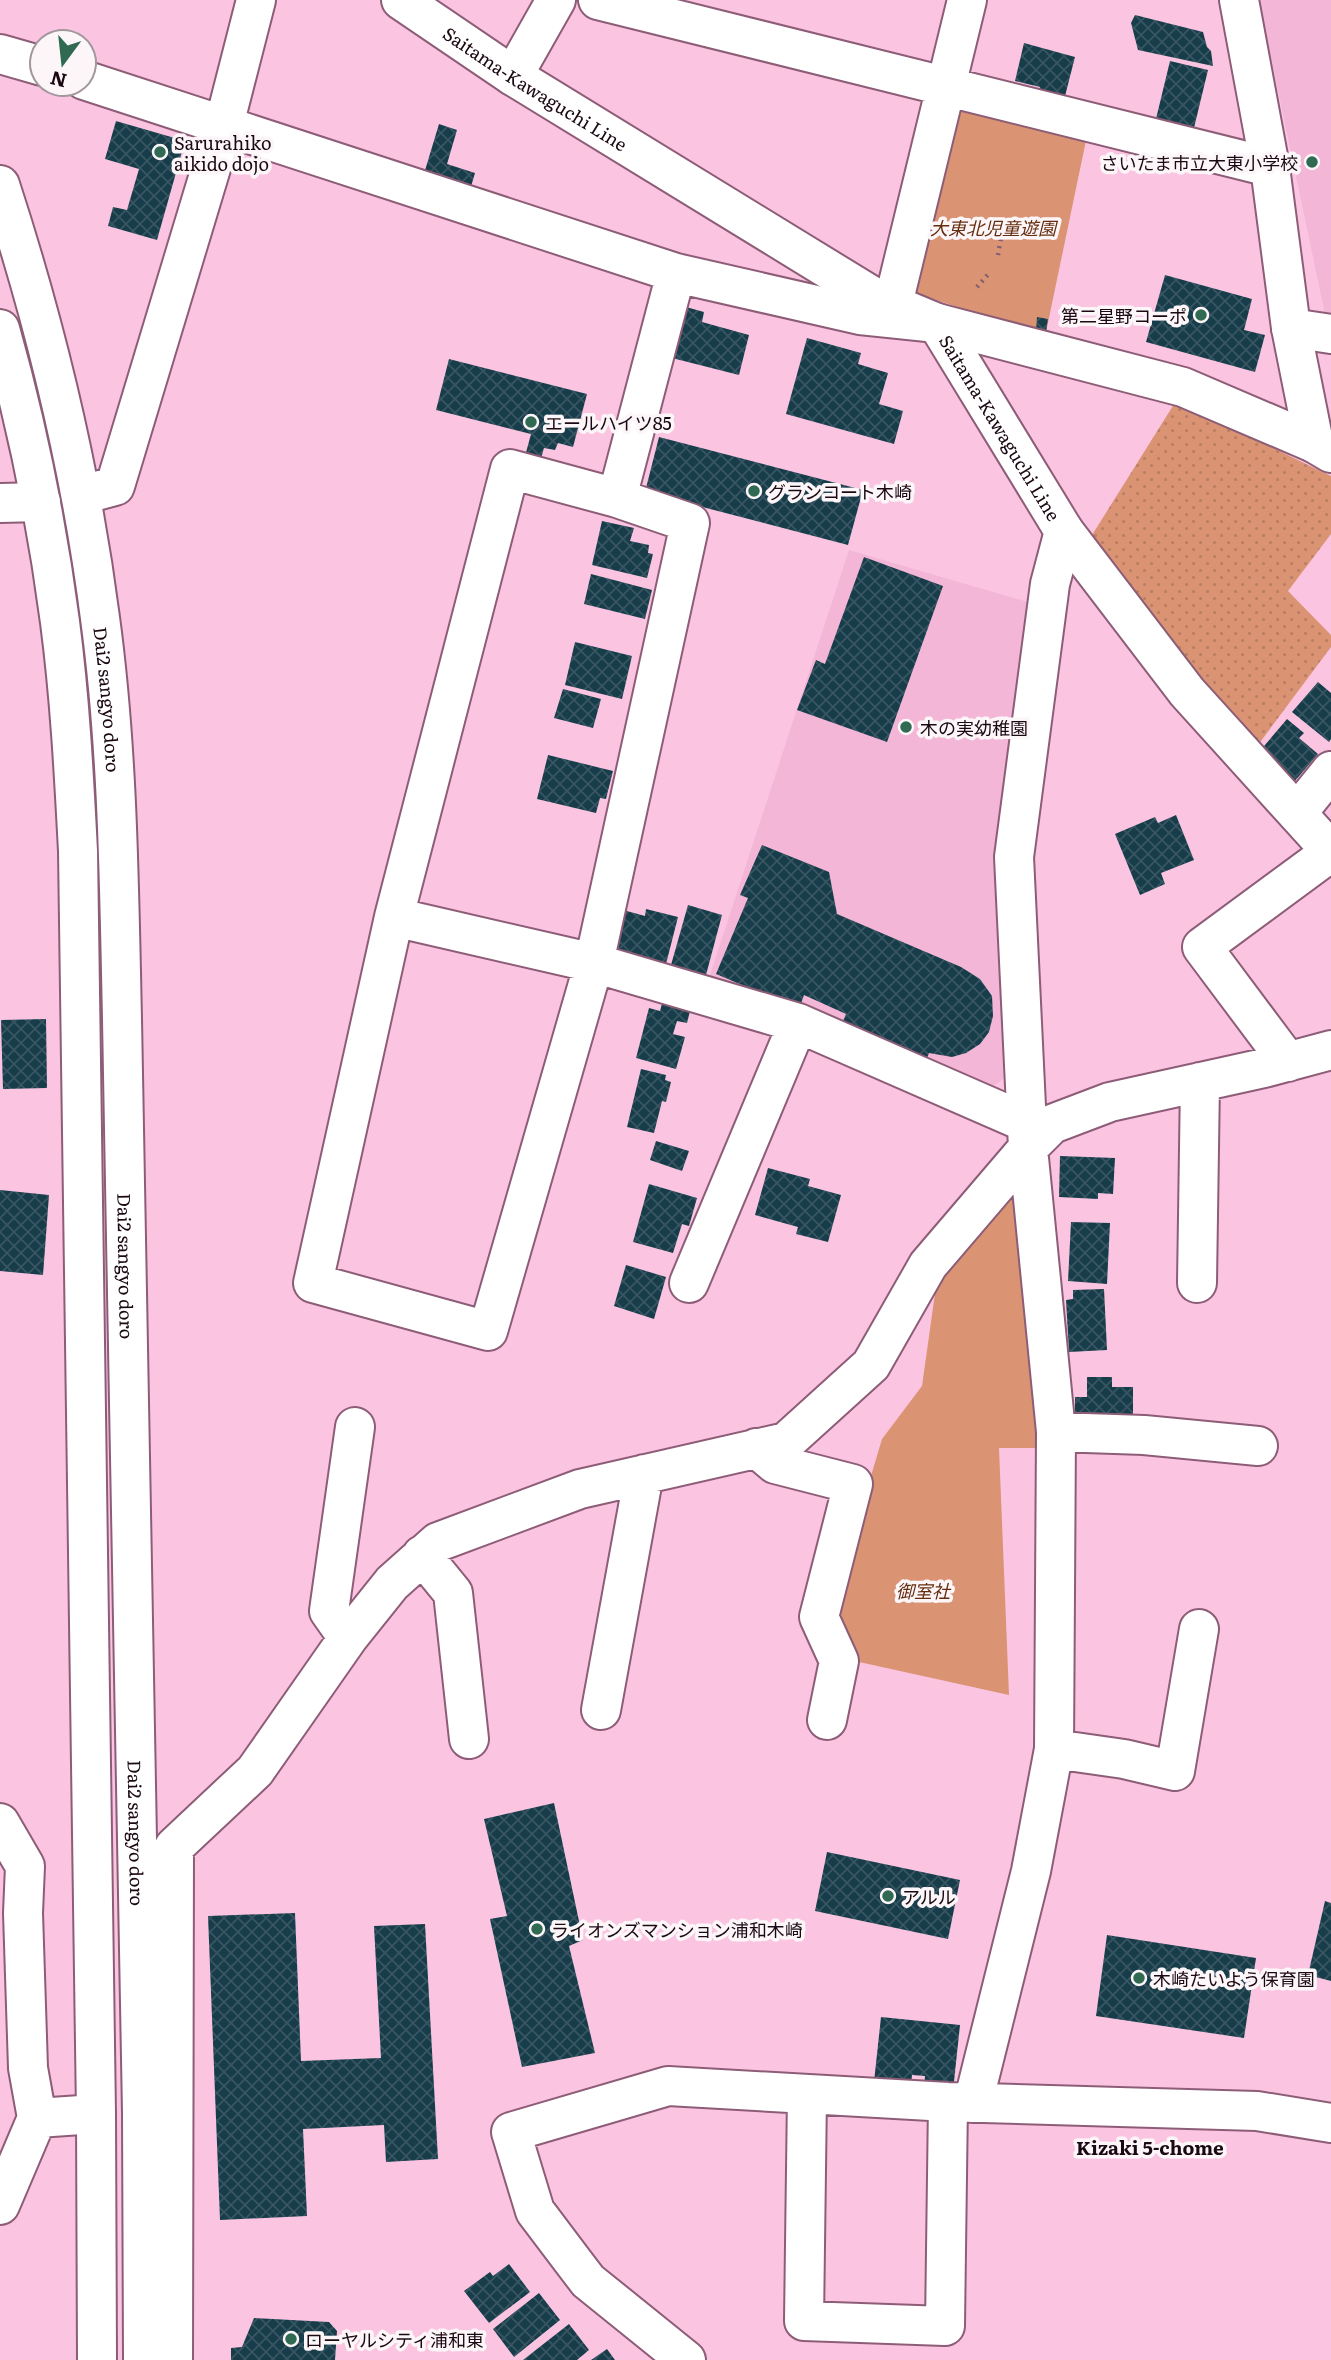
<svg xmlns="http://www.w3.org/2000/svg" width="1331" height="2360" font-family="Literata,'Noto Sans JP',serif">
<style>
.built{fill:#f3b6d6}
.park{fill:#da9473}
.garden{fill:url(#garden-dots)}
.building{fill:url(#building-cross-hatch)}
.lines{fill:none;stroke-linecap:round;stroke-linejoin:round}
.minor-casing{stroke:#8d5d77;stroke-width:42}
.tertiary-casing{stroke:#8d5d77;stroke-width:42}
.primary-casing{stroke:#8d5d77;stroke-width:42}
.path{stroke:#815e71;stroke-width:4.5;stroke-dasharray:2 5;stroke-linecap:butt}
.minor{stroke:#fff;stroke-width:38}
.tertiary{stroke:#fff;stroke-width:38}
.primary{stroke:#fff;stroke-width:38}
.poi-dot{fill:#306a53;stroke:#fcf6f9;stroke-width:2.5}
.labels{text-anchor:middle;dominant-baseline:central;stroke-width:7;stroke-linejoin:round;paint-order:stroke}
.street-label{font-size:18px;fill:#1a0812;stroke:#fcf6f9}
.poi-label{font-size:18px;fill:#1a0812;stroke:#fcf6f9;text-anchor:start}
.park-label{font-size:18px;font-style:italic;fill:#652c0d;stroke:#fcf6f9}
.neighbourhood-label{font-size:19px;font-weight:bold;fill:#1a0812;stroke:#fcf6f9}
</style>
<defs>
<pattern id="garden-dots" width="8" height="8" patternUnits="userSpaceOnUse" patternTransform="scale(1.75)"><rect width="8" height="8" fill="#da9473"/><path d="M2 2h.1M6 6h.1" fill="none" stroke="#ba7e62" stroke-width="1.8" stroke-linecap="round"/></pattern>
<pattern id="building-cross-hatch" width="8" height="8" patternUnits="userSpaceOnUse" patternTransform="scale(1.75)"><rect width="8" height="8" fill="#173d4b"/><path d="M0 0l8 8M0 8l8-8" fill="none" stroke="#385561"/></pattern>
</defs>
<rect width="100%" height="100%" fill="#fbc5e2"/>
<path class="built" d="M1259 0H1331V324H1327Z
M849 550 1038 605 1008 1075 986 1092 709 978Z"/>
<path class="park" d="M950 97 1088 131 1045 337 913 292Z
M1021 1168 1046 1448H999L1009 1695 850 1660 828 1620 882 1439 922 1386 938 1272Z"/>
<path class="garden" d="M1176 401 1331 476V534L1288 591 1331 635V647L1255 749 1087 543Z"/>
<path class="building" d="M1135 15 1203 32 1207 47 1211 51 1213 66 1138 50 1131 23Z
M1024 43 1075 57 1064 100 1038 93 1040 87 1015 81Z
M1170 61 1208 70 1193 132 1155 123Z
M116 121 185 141 157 240 108 226 113 207 127 210 139 169 105 159Z
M439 124 457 130 447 164 475 173 470 190 423 177Z
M1165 275 1252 299 1244 330 1265 335 1255 372 1146 342Z
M686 307 704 312 702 322 749 335 739 375 672 358Z
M1037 317 1048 319 1046 332 1036 330Z
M807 338 861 353 858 364 888 373 879 404 903 411 894 444 786 414Z
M449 359 587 394 573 447 558 443 555 450 544 448 539 465 524 460 531 434 436 410Z
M659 437 863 490 848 545 645 492Z
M602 521 634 528 630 541 649 545 648 553 653 554 647 578 592 565Z
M864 557 943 586 887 742 797 710 816 660 825 664Z
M591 574 652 590 645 619 584 604Z
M575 642 632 656 622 699 565 685Z
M1318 682 1331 693V739L1329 742 1292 712Z
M563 689 601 699 593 728 554 718Z
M1287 719 1304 733 1299 738 1318 754 1294 782 1259 752Z
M548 755 613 771 606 799 600 798 596 813 537 799Z
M1176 815 1194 860 1161 873 1165 884 1140 895 1115 834 1155 817 1158 823Z
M762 845 829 872 837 914 961 967 980 979 992 996 993 1016 989 1032 980 1044 966 1053 952 1057 929 1053 926 1061 840 1028 846 1014 804 995 799 1009 716 974 748 898 740 895Z
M688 905 722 915 706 975 671 965Z
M616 908 645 916 646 909 678 917 665 968 604 952Z
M664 996 692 1003 687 1023 677 1021 673 1034 685 1037 676 1069 636 1058 649 1008 660 1011Z
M46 1019 47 1088 3 1089 1 1020Z
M641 1069 666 1075 665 1080 671 1082 666 1102 662 1101 654 1133 627 1127Z
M656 1141 689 1151 682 1171 650 1160Z
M1060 1156 1115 1158 1113 1194 1098 1193V1199L1059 1197Z
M768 1168 810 1179 808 1186 841 1195 828 1242 796 1234 798 1227 755 1215Z
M649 1184 697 1198 689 1226 682 1224 673 1253 633 1242Z
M0 1190 49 1195 43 1275 0 1271Z
M1071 1222 1110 1223 1107 1284 1068 1281Z
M626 1265 666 1277 654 1319 614 1306Z
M1104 1289 1107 1350 1069 1352 1066 1300 1073 1299V1290Z
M1087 1377H1112V1387H1133V1421L1075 1417V1397H1087Z
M554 1803 583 1940 569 1946 595 2053 522 2067 490 1919 507 1916 484 1819Z
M827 1852 960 1880 948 1939 815 1911Z
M1325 1901 1331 1903V1981L1308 1975Z
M295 1913 301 2061 381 2058 374 1926 425 1924 438 2159 386 2162 384 2125 303 2129 307 2216 220 2220 208 1916Z
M1107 1935 1256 1958 1244 2038 1096 2016Z
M881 2017 960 2025 953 2091 924 2088 925 2076 912 2075 911 2085 874 2082Z
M509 2264 530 2292 489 2323 464 2291 490 2272 493 2276Z
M539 2293 560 2320 514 2357 493 2329Z
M254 2318 329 2322 337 2331 335 2360H231V2348L242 2347Z
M569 2324 589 2350 577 2360H523Z
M607 2349 615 2360H591Z"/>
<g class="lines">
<g class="minor-casing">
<path id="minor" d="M598 0 1270 167
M0 54 42 66
M513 76 556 0
M84 80 676 273 860 315 937 323 1183 387 1314 443 1331 453
M893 304 967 0
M1291 328 1331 334
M81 495 115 486 224 125 256 0
M617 498 690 523 594 963 488 1331 313 1283 394 917 510 469 617 498 676 273
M0 503 41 502
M1297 813 1331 771
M394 917 594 963 798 1023 1027 1123
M1288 1062 1202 947 1331 852
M689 1283 798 1023
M1197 1283 1200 1082
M1056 1432 1144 1435 1258 1446
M756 1448 775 1464 853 1484 819 1617 839 1661 827 1720
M422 1555 453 1593 469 1739
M348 1638 329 1611 355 1427
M601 1710 644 1474
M1054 1749 1124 1759 1175 1771 1199 1629
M0 1823 25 1866 23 1913 28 2068 37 2118
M807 2094 804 2321 945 2326 948 2102
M973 2103 1031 1871 1054 1749 1056 1432 1028 1148 1014 857 1050 584 1064 531
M0 2205 37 2118 96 2114
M173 2360 174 1847 255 1771 348 1638 392 1583 438 1542 580 1489 786 1442 871 1365 928 1265 1028 1148 1052 1124 1110 1102 1264 1068 1331 1050
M686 2360 588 2281 575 2264 535 2211 511 2132 668 2086 948 2102 1257 2111 1331 2123"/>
</g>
<g class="tertiary-casing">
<path id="tertiary" d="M1239 0 1270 167 1291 328 1314 443"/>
</g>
<g class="primary-casing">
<g id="primary">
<path id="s1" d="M401 0 513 76 872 296 937 323 1064 531 1187 692 1331 851"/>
<path id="s2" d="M0 185C46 326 81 471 100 618 118 750 119 885 122 1019L142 2113 143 2360"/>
<path d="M0 329C27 425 47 523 60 622 70 698 74 775 78 851L96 2114 97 2360"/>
</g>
</g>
<path class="path" d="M998 255 1003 226
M977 287 990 272"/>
<use href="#minor" class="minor"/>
<use href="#tertiary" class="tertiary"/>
<use href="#primary" class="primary"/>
</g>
<g class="poi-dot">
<circle cx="160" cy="152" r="7"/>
<circle cx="1312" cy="162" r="7"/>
<circle cx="1201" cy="315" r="7"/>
<circle cx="531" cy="422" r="7"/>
<circle cx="754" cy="491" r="7"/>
<circle cx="906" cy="727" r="7"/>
<circle cx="888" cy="1896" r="7"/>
<circle cx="537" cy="1929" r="7"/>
<circle cx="1139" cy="1978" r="7"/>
<circle cx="291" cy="2339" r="7"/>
</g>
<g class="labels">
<g class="street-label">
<text stroke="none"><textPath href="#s1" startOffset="161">Saitama-Kawaguchi Line</textPath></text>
<text stroke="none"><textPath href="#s1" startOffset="749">Saitama-Kawaguchi Line</textPath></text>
<text stroke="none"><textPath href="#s2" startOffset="527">Dai2 sangyo doro</textPath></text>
<text stroke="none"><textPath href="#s2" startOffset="1094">Dai2 sangyo doro</textPath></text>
<text stroke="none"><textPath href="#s2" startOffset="1661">Dai2 sangyo doro</textPath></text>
</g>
<g class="poi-label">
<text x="174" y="142">Sarurahiko<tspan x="174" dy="21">aikido dojo</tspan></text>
<text x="1298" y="162" text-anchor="end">さいたま市立大東小学校</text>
<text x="1187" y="315" text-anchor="end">第二星野コーポ</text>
<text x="545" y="422">エールハイツ85</text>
<text x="768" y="491">グランコート木崎</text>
<text x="920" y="727">木の実幼稚園</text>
<text x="902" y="1896">アルル</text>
<text x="551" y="1929">ライオンズマンション浦和木崎</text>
<text x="1153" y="1978">木崎たいよう保育園</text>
<text x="305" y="2339">ローヤルシティ浦和東</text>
</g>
<g class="park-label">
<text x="993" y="227">大東北児童遊園</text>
<text x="923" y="1590">御室社</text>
</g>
<g class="neighbourhood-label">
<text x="1150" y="2147">Kizaki 5-chome</text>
</g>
</g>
<g transform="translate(63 63) rotate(195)"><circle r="33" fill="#fcf6f9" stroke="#a2979d" stroke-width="2"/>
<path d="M0-5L12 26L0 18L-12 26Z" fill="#306a53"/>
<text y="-10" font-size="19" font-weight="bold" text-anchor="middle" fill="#1a0812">N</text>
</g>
</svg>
